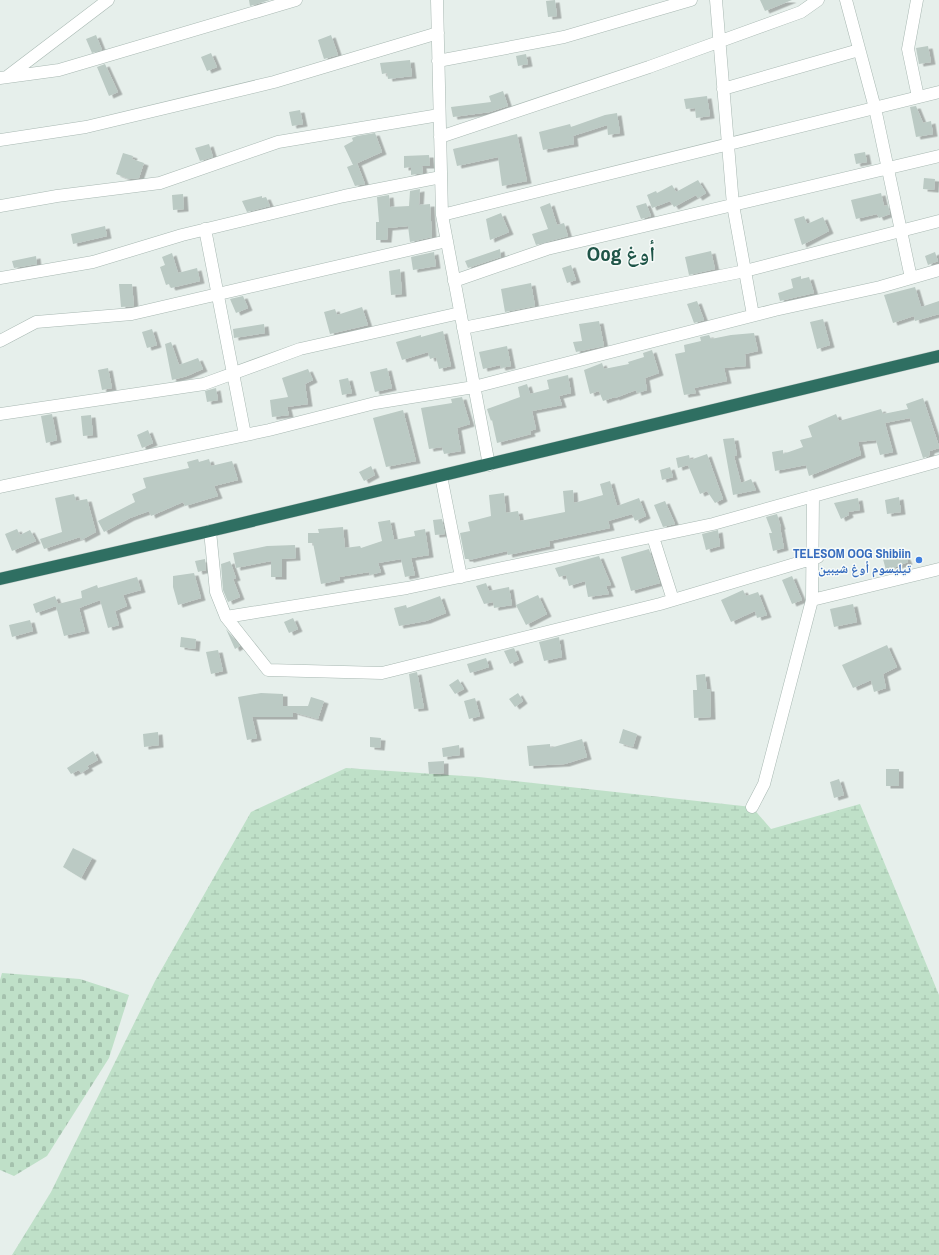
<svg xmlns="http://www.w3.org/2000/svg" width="939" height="1255" font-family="'Archivo Narrow','Noto Naskh Arabic',sans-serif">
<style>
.wetland{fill:url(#wetland-marsh)}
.cemetery{fill:url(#cemetery-stones)}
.building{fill:#bbcac4;filter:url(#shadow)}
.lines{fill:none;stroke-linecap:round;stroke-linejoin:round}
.street-casing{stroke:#a8b8b2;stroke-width:13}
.highway-casing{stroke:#c2cac8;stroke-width:13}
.street{stroke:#fff;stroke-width:12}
.highway{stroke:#2f6f62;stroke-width:12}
.shop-dot{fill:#3f7fe0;stroke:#f7fbf9;stroke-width:1.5}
.labels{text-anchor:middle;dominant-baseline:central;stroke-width:3;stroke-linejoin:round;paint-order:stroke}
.shop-label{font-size:13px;font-weight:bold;fill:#366cbe;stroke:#f7fbf9;text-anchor:end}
.town-label{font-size:21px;font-weight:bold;fill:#1f5548;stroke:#f7fbf9}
</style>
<defs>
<pattern id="wetland-marsh" width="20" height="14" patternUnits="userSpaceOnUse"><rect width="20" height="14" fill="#bfe0c8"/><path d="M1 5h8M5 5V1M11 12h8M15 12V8" fill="none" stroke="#a4c1ad"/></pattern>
<pattern id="cemetery-stones" width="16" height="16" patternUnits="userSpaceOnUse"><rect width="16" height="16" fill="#bfe0c8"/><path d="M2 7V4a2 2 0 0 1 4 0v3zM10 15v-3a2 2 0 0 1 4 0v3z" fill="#a4c1ad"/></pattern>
<filter id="shadow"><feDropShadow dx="4.5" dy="2.5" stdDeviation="0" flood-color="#0004"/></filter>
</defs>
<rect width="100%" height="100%" fill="#e6efeb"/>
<path class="wetland" d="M346 768 479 777 752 807 771 829 860 804 939 995V1255H12L51 1192 155 981 251 812Z"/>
<path class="cemetery" d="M2 973 80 979 129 995 109 1058 47 1156 14 1176 0 1170V980Z"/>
<path class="building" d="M249 0H270L250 6Z
M555 0 557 16 548 17 546 1Z
M760 0H792L765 11Z
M96 35 102 50 92 53 86 39Z
M331 35 338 55 324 59 318 40Z
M928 46 931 62 919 64 916 48Z
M211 53 217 67 207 71 201 57Z
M526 54 528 64 518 66 516 56Z
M410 60 412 76 388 79 387 73 382 74 380 63Z
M105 64 118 92 109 96 97 67Z
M503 91 508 106 490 112 453 117 451 107 491 102 489 96Z
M707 96 710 116 696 118 695 108 686 109 684 99Z
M916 106 923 123 931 121 933 134 916 137 910 107Z
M300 110 303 124 292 126 289 112Z
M617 113 620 133 608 135 607 125 573 136 574 144 543 150 539 132 570 124 571 127 605 115Z
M375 133 382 152 353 165 344 146 353 141 352 138 357 136Z
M517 134 527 181 502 186 498 157 457 166 453 149Z
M209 144 213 157 200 161 195 148Z
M865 152 867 162 856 164 854 154Z
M123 153 133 156 132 159 144 163 139 178 129 179 116 174Z
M429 155 430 166H422L423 173 411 175V167L404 168V156Z
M357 163 365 184 355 186 347 167Z
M924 178 935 179 934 190 923 189Z
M698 180 706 193 698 198 696 195 674 207 670 201 652 208 647 195 656 191 657 193 672 185 676 192Z
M420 189 419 205 430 204 432 237 410 242 408 226 388 228 387 240H376V222H379L377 197 389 195 390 207 409 206 410 191Z
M881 193 884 206 888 205 890 214 879 218 877 214 856 219 851 200Z
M183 194 184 209 173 210 172 195Z
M262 196V198L266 197 270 206 247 212 242 201Z
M550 203 557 225 564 223 568 236 536 245 532 234 548 229 540 207Z
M646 203 651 216 641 219 636 206Z
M501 213 509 232 490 240 486 219Z
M804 216 807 224 823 217 829 231 802 245 794 219Z
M105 226 107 236 73 244 71 234Z
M500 249 501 257 468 268 465 261Z
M711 251 715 269 689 275 685 257Z
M434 252 436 266 413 270 411 257Z
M935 252 938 261 928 265 925 256Z
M172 253 178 273 197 268 200 281 171 288 169 284 166 285 160 267 165 265 162 257Z
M36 256 37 264 14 268 12 261Z
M571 265 576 280 567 283 562 268Z
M400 269 402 294 391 295 389 271Z
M801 276V279L809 277 814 293 780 301 778 293 793 288 791 279Z
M531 283 535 306 505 312 501 289Z
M119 284H132L134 306 121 307Z
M915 287 921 307 939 301V314L915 321 914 316 893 323 884 295Z
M243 296 248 308 236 313 230 299Z
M697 301 704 320 694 323 687 304Z
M362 307 368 325 330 334 324 312 335 309 337 315Z
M823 319 830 345 817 349 810 322Z
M599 321 604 346 576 352 573 342 582 341 579 324Z
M264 324 265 333 234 338 233 329Z
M152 329 157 345 147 348 142 332Z
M443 331 451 366 439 369 436 357 430 359 428 352 402 360 396 342 421 335V337Z
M754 333 758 351 745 354 746 366 724 368 727 381 694 388 696 393 684 395 675 354 685 352 684 345 701 341 700 337 709 335 711 339 731 335Z
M171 342 179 365 198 358 203 369 187 376 172 380 165 344Z
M507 346 511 366 501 368 500 365 483 369 479 352Z
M652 350 659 373 645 378 647 390 637 393 636 390 615 398V397L603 401 599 391 590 394 584 370 602 363 604 369 629 364 628 362 644 357 643 353Z
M108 368 112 388 102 390 98 370Z
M387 368 392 388 375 392 370 372Z
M308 369 313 380 305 384 308 404 287 407 289 415 272 417 270 400 288 397 282 378Z
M568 375 571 393 559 396 562 405 532 411 536 429 530 431 531 434 497 443 492 420 491 421 487 409 520 397 518 387 527 384 530 394 549 389 547 380Z
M348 378 352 393 342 395 339 380Z
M216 388 218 400 207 402 205 391Z
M462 397 470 424 457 428 461 451 444 454 442 447 429 449 421 408 452 403 451 399Z
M923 398 939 446V448L930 451 929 456 923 458 910 418 885 423 893 452 880 455 876 440 858 442 861 455 819 472 809 476 806 465 775 471 772 452 783 450V454L803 447 800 440 812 437 808 426 836 414 839 421 881 409 883 414 908 409 906 404Z
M403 410 416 461 386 467 373 418Z
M52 414 57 440 46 443 41 416Z
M91 415 93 435 83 436 81 416Z
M148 430 153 443 142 448 137 435Z
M734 438 737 455 734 456 741 483 751 479 756 490 733 495 723 439Z
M707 454 723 499 715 503 707 491 700 494 688 465 678 468 676 458 689 455 690 460Z
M198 459 199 462 209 459 211 466 232 461 238 480 214 486 218 496 185 506 183 502 151 516 149 511 130 518 104 532 98 521 135 502 132 494 146 488 143 478 189 468 187 462Z
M371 466 375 475 364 481 359 472Z
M670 467 673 477 662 480 660 470Z
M610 481 617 506 639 498 646 516 635 521 632 514 608 521 610 528 549 541 550 546 508 555 507 551 469 560V559H465L460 533 470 531 468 522 491 516 489 495 504 493 506 513 518 511 520 521 565 512 563 491 573 490 574 503 603 495 600 484Z
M74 494 76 501 87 499 96 532 81 540 80 537 44 549 40 539 62 532 55 498Z
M899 497 901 512 887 514 885 500Z
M858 498 860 510 848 512 849 515 841 519 834 503Z
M665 501 675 524 663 527 654 505Z
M777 514 781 527H780L784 548 773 551 769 533H772L766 517Z
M442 519 445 534 435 535 433 520Z
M390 520 394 540 415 536 414 531 425 529 429 555 411 558 415 575 405 577 401 559 378 563 381 572 370 575 369 572 339 577 340 580 321 584 313 543H308V533H319L318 529 343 527 345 548 360 546 361 548 382 541 378 522Z
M17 529 20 535 30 530 36 541 12 551 5 534Z
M718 530 720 546 706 550 702 534Z
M295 545 296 558 282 559V577H271V561L236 568 233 553 267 546Z
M649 549 660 583 631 591 621 557Z
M903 551 908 562 895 567 896 572 887 574 883 559Z
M599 556 611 585 606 586 609 594 588 597 585 581 569 586 566 575 559 577 555 568Z
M205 559 206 570 198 572 195 561Z
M230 561 236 578 233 579 240 597 228 602 223 590 221 564Z
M194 573 201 598 178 605 173 587V576Z
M792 576 802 600 792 604 782 580Z
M137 577 141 590 123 595 127 606 115 611 119 625 108 628 100 600 79 608 85 631 64 636 56 606 36 613 33 604 55 596 58 604 82 598 81 591 97 585 98 588Z
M486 583 489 591 509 587 512 605 494 608 493 602 484 604 476 586Z
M743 590 746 596 758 592 767 615 757 618 755 611 731 622 721 600Z
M538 595 547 614 526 625 516 605Z
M440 596 446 613 426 621 399 626 394 608 406 605 407 608Z
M853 604 857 622 834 627 830 609Z
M293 618 298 629 289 633 284 622Z
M30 620 33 631 12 637 9 625Z
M226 629 240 646 235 649Z
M181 637 196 639 195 649 180 647Z
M559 637 562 657 544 661 539 642Z
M887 645 897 667 883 674 886 688 874 692 871 680 853 688 842 665Z
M514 648 519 660 510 664 504 651Z
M218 650 223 671 211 674 206 652Z
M486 658 489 667 470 673 467 664Z
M417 672 424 708 414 709 409 674Z
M705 674 707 689H710L711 717 694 718 693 690H697L696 675Z
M458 679 464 689 455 694 449 685Z
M261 693 283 694V706H308L311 697 324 701 318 719 293 712V717H252L257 738 247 740 238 697Z
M518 693 523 701 515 707 509 699Z
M475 698 480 716 469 719 464 701Z
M623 729 637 734 633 747 619 743Z
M158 732 159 745 144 747 143 734Z
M370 737 381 738 380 748 370 747Z
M582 739 587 757 565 764 529 766 527 746 550 744V748Z
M459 745 460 755 443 757 442 748Z
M93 751 98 760 87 766 89 768 81 773 79 770 71 774 67 768Z
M444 761V773L429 774 428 762Z
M886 769H899V786H886Z
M839 779 844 795 834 798 830 782Z
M73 848 92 858 81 878 63 867Z"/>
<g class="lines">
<g class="street-casing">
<path id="street" d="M437 0 442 215 489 465
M716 0 733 205 753 315
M846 0 875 108 911 278
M917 0 908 49 918 97
M438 61 564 37 691 0
M8 76 108 0
M0 78 59 70 296 0
M723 89 859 50
M440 137 649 67 801 12 818 0
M0 140 86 127 274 82 438 33
M0 206 57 196 160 183 278 142 439 115
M442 215 939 92
M205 229 245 435
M0 278 93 262 182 235 344 196 441 177
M454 281 547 249 939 156
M463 328 745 271 939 221
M0 341 36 322 132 314 447 241
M0 414 204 384 300 349 460 313
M441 476 461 577
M0 487 269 430 375 403 474 387 775 310 880 287 939 270
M210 531 216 592 226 617 407 588 713 524 939 461
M653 537 673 600
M812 600 939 569
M226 617 268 670 382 673 660 604 818 557
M752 807 764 784 812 600 813 496"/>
</g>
<g class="highway-casing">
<path id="highway" d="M0 579 210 531 939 356"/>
</g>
<use href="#street" class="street"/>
<use href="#highway" class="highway"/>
</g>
<circle class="shop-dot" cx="919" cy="560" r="4"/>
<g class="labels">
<g class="shop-label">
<text x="911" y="553">TELESOM OOG Shibiin<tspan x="911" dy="15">تيليسوم أوغ شيبين</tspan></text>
</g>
<g class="town-label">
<text x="621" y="253">Oog أوغ</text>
</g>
</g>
</svg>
